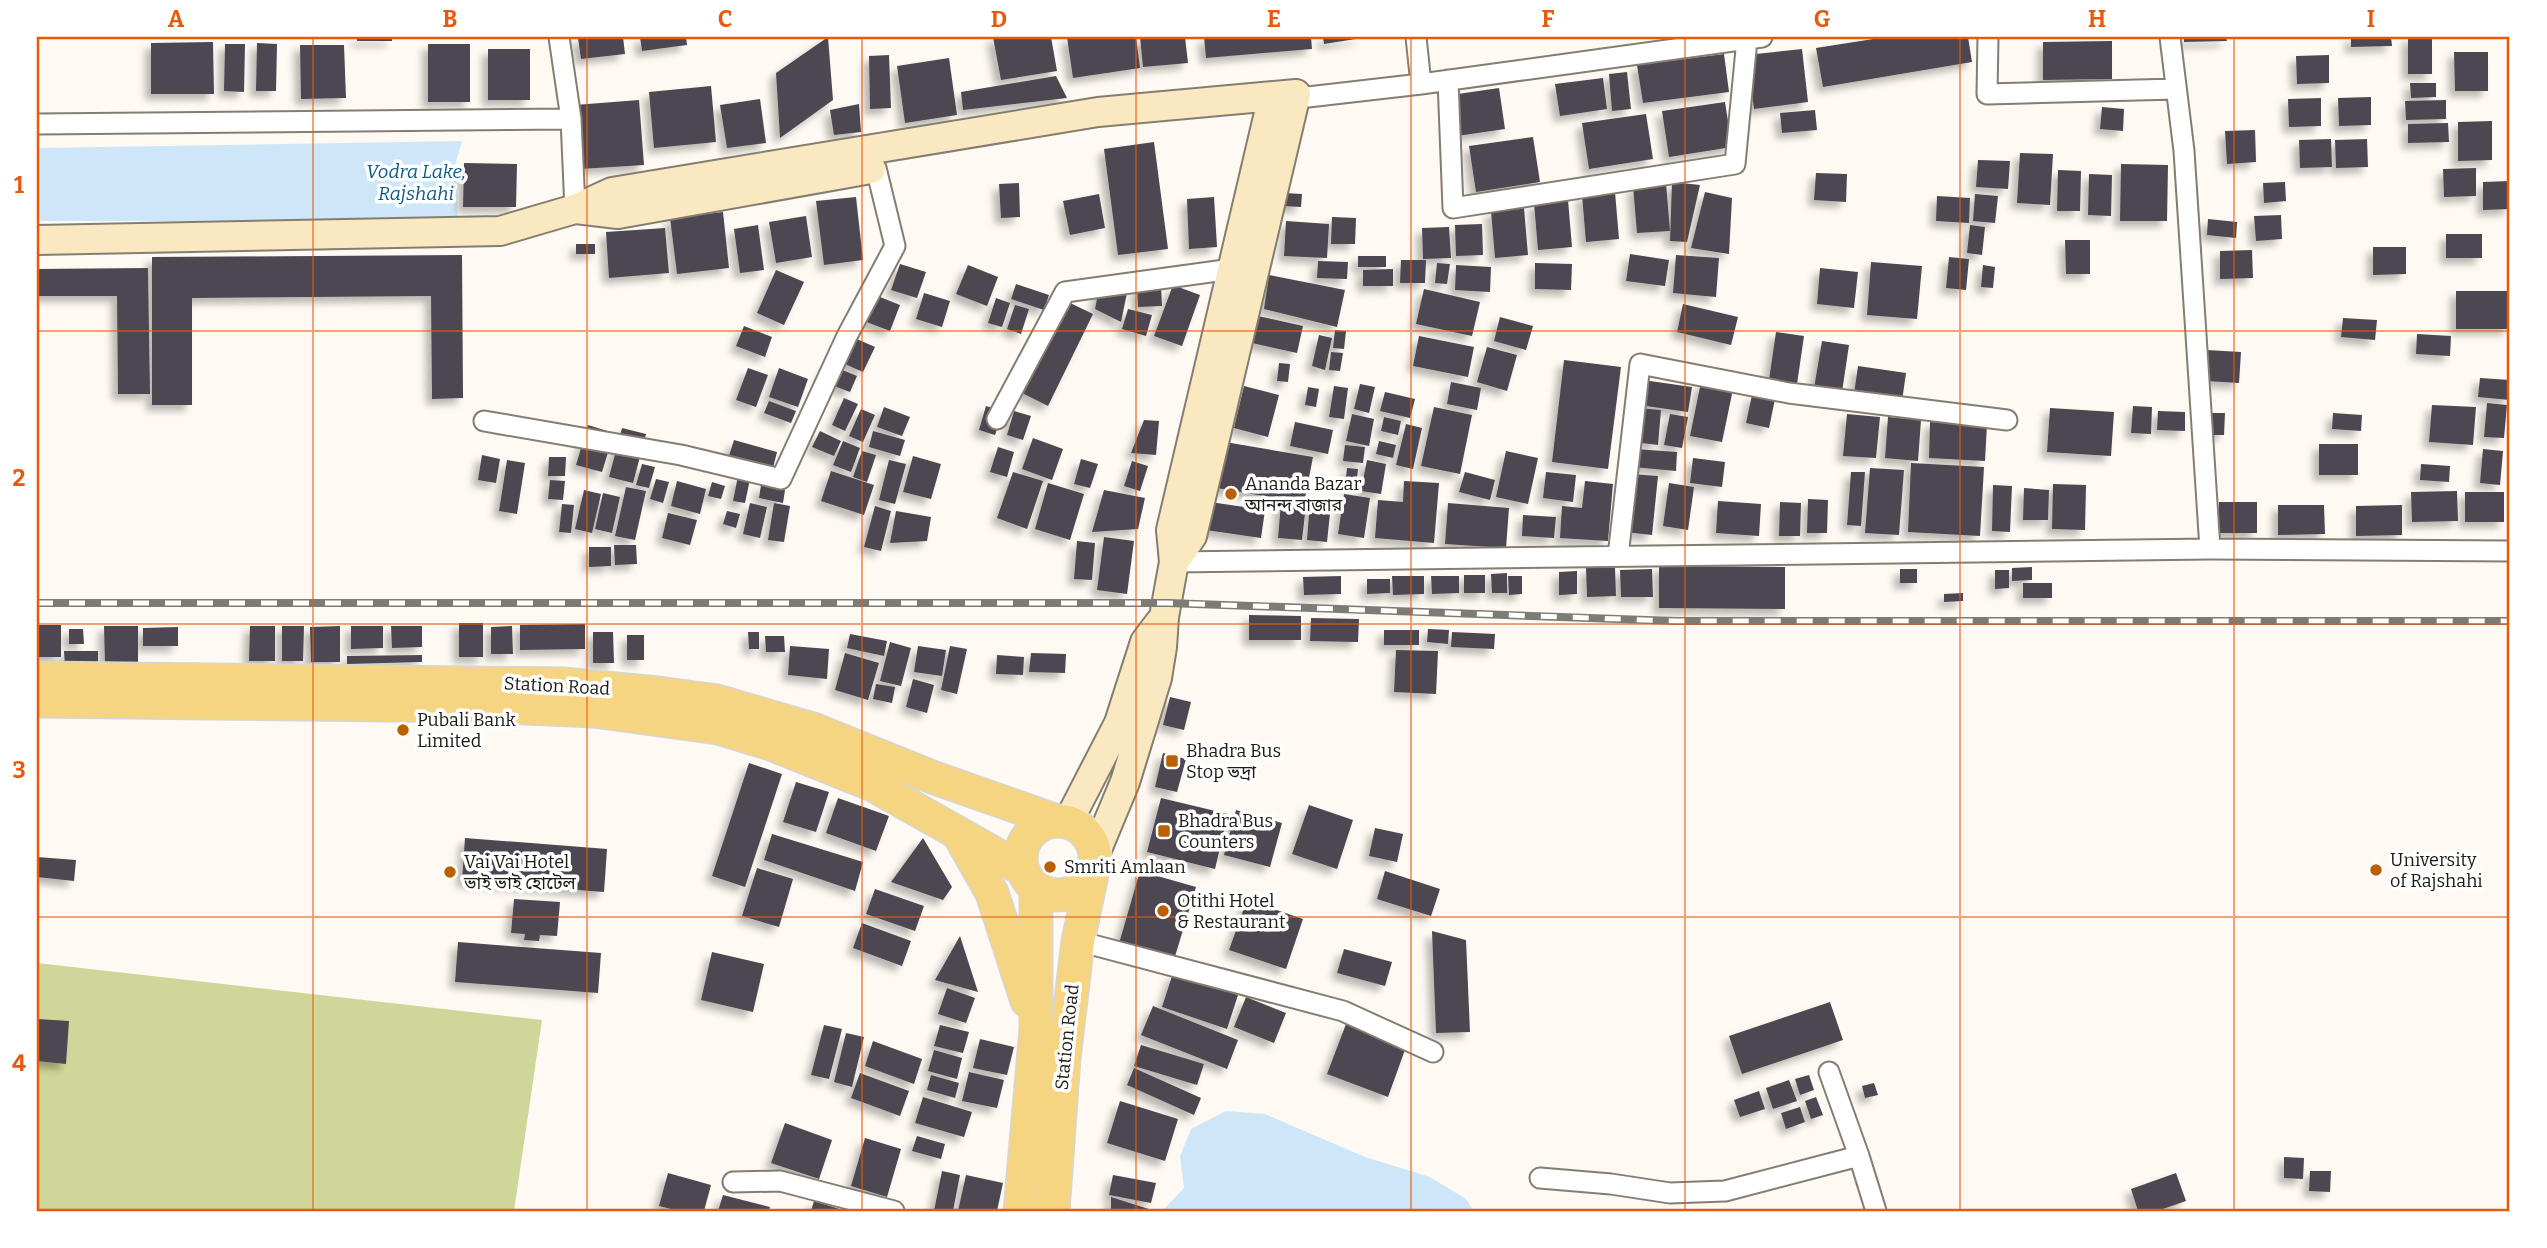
<svg xmlns="http://www.w3.org/2000/svg" width="2547" height="1248" font-family="Bitter,'Noto Sans Bengali',serif">
<style>
.green{fill:#ced799}
.water{fill:#cde7f9}
.building{fill:#4d4751;filter:url(#shadow)}
.lines{fill:none;stroke-linecap:round;stroke-linejoin:round}
.minor-casing{stroke:#847d71;stroke-width:23}
.secondary-casing{stroke:#847d71;stroke-width:32}
.primary-casing{stroke:#d6d6d5;stroke-width:35}
.minor{stroke:#fff;stroke-width:19}
.secondary{stroke:#fae9c0;stroke-width:28}
.primary{stroke:#f5d482;stroke-width:32}
.rail-casing{stroke:#7e7b75;stroke-width:8}
.rail{stroke:#fff;stroke-width:5;stroke-dasharray:16;stroke-linecap:butt}
.grid{fill:none;stroke:#e8590c;stroke-width:2;stroke-opacity:0.55}
.poi-dot{fill:#ba6000;stroke:#fff;stroke-width:2.5}
.labels{text-anchor:middle;dominant-baseline:central;stroke-width:7;stroke-linejoin:round;paint-order:stroke}
.poi-label{font-size:18px;fill:#1c1a15;stroke:#fff;text-anchor:start}
.street-label{font-size:18px;fill:#1c1a15;stroke:#fff}
.water-label{font-size:19px;font-style:italic;fill:#0b5c86;stroke:#fff}
.neatline{fill:none;stroke:#e8590c;stroke-width:2.5}
.grid-label{font-size:23px;text-anchor:middle;font-weight:bold;fill:#e8590c}
</style>
<defs>
<filter id="shadow"><feDropShadow dx="-6" dy="6" stdDeviation="3.5" flood-color="#0004"/></filter>
</defs>
<rect width="100%" height="100%" fill="#fef9f2"/>
<path class="green" d="M37 963 542 1020 514 1211H37Z"/>
<path class="water" d="M462 141 455 165 458 221H37V148Z
M1226 1111 1265 1114 1365 1157 1430 1177 1466 1199 1474 1211H1162L1184 1188 1180 1156 1191 1129Z"/>
<path class="building" d="M357 37H392V41H357Z
M591 37H623L625 54 581 59 578 38Z
M640 37H686L687 45 642 51Z
M828 37 833 100 780 138 776 73Z
M993 37H1051L1057 71 1001 80Z
M1067 37H1136L1140 68 1073 78Z
M1140 37H1185L1188 63 1143 67Z
M1204 37H1311L1312 49 1206 58Z
M1323 37H1362V38L1324 44Z
M1886 37H1968L1972 62 1823 87 1816 48Z
M2184 37H2226L2227 41 2184 42Z
M2351 37H2391L2392 46 2351 47Z
M2408 37 2432 38V74H2408Z
M2112 41V79L2043 80V42Z
M213 42 214 94H151V43Z
M257 43 277 44 276 91H256Z
M225 44H245L244 92 224 91Z
M428 44H470V102H428Z
M300 45H344L346 98 301 99Z
M488 49H530V100H488Z
M1802 49 1808 102 1754 109 1747 55Z
M2454 52H2488V91H2455Z
M1724 54 1729 92 1643 103 1637 65Z
M889 55 891 108 870 109 869 56Z
M2329 55V83L2297 84 2296 56Z
M949 58 957 115 905 123 897 66Z
M1627 72 1631 109 1612 111 1609 74Z
M1056 76 1067 98 963 110 961 92Z
M1603 78 1607 109 1560 116 1555 84Z
M2410 83H2436V97L2411 98Z
M711 86 716 142 654 148 649 92Z
M1499 88 1505 129 1457 136 1451 95Z
M2371 97V125L2339 126 2338 98Z
M2321 98V126L2289 127 2288 99Z
M760 99 766 143 727 148 720 105Z
M639 100 644 165 580 169 575 105Z
M2446 100V119L2406 120 2405 101Z
M1725 102 1732 147 1669 157 1662 111Z
M859 104 861 132 834 135 830 110Z
M2102 107 2124 109 2123 131 2100 129Z
M1815 110 1817 130 1782 133 1780 113Z
M1646 114 1653 159 1589 169 1582 123Z
M2492 121V160L2458 161V122Z
M2448 123 2449 142 2408 143V124Z
M2255 130 2256 162 2227 164 2225 131Z
M1533 137 1540 182 1476 192 1469 146Z
M2331 139 2332 167 2300 168 2299 140Z
M2367 139 2368 167 2336 168 2335 140Z
M1154 142 1168 249 1118 255 1104 149Z
M2020 153 2053 154 2050 205 2017 203Z
M1978 160 2010 161 2008 189 1976 187Z
M464 163 517 164 516 207H463Z
M2121 164 2168 165 2167 221H2120Z
M2476 168V196L2444 197 2443 169Z
M2058 170 2081 171 2080 211H2057Z
M1816 173 1847 174 1846 202 1814 200Z
M2089 174 2112 175 2111 216 2088 215Z
M2510 181V209L2483 210V182Z
M1672 182 1700 185 1687 242 1670 241Z
M2285 182 2286 201 2264 203 2263 183Z
M1019 183 1020 217 1001 218 999 184Z
M1666 183 1670 231 1637 233 1633 186Z
M1615 192 1619 239 1586 242 1582 195Z
M1705 192 1732 198 1729 254 1691 248Z
M1284 193 1302 194 1301 207 1283 206Z
M1099 194 1105 228 1070 235 1063 201Z
M1975 194 1998 196 1995 223 1973 221Z
M1937 196 1970 198 1969 223 1936 221Z
M856 197 863 260 824 265 816 201Z
M1214 197 1217 247 1189 249 1187 199Z
M1568 200 1572 247 1538 250 1534 203Z
M1524 208 1528 255 1495 258 1491 211Z
M723 212 729 268 677 274 670 218Z
M2281 215 2282 239 2256 241 2254 216Z
M806 216 812 257 776 263 769 222Z
M1332 217 1356 218 1355 244H1331Z
M2208 219 2237 222 2236 238 2207 235Z
M1286 221 1329 224 1327 258 1284 256Z
M1482 224 1483 255 1456 256 1455 225Z
M758 225 764 270 740 273 734 229Z
M1970 225 1985 227 1982 255 1967 253Z
M1449 227 1451 258 1423 259 1422 228Z
M665 228 669 273 609 278 606 232Z
M2446 234H2482V258H2446Z
M2065 240H2090V274H2066Z
M576 244H595V254H576Z
M2373 247H2406V274L2373 275Z
M2252 250 2253 278 2220 279V251Z
M1630 254 1669 260 1665 286 1626 281Z
M462 255 463 398 432 399 431 296 192 298V405H152V257Z
M1676 255 1719 258 1716 297 1673 293Z
M1358 256H1386V267H1358Z
M1949 257 1969 259 1966 290 1946 288Z
M1401 260H1426L1425 283H1400Z
M1318 261 1348 262 1347 279 1317 278Z
M1871 262 1922 266 1917 319 1867 315Z
M1437 263 1450 264 1447 284 1435 283Z
M1535 263 1572 264 1571 290 1535 289Z
M900 264 926 272 917 298 891 290Z
M968 265 998 277 987 306 956 294Z
M1456 265 1491 267 1490 292 1455 290Z
M1983 265 1995 267 1993 288 1981 287Z
M148 268 150 394H118L117 296H37V269Z
M1820 268 1858 272 1854 308 1817 304Z
M1393 269V286H1363V270Z
M776 270 804 282 784 325 757 313Z
M1269 275 1345 290 1337 327 1264 309Z
M1100 283 1128 288 1121 322 1095 309Z
M1016 284 1049 295 1044 310 1011 299Z
M1161 285 1162 306 1138 307 1137 286Z
M1173 285 1200 295 1182 346 1154 336Z
M1424 289 1480 302 1472 336 1416 324Z
M2456 291H2510V329H2456Z
M924 293 950 301 942 327 916 319Z
M875 295 900 305 890 331 864 321Z
M996 298 1010 303 1002 327 988 323Z
M1064 300 1093 314 1048 406 1020 392Z
M1683 304 1738 317 1731 345 1677 332Z
M1015 305 1029 309 1021 334 1007 329Z
M1128 309 1152 315 1146 336 1122 329Z
M1258 316 1303 326 1297 353 1252 343Z
M1500 317 1533 326 1526 350 1494 341Z
M2343 318 2377 320 2375 340 2341 337Z
M744 326 772 337 765 357 736 346Z
M1335 330 1346 331 1344 349 1333 348Z
M1776 332 1804 336 1797 384 1769 380Z
M2417 334 2451 336 2450 356 2416 354Z
M1319 335 1332 338 1325 370 1312 366Z
M850 336 875 347 863 372 838 361Z
M1419 336 1474 347 1468 377 1413 366Z
M1822 341 1849 345 1842 392 1814 388Z
M1487 347 1517 355 1507 391 1477 382Z
M2207 350 2241 352 2239 383 2206 381Z
M1331 352 1343 353 1340 371 1329 370Z
M1564 360 1621 367 1608 469 1552 462Z
M1279 363 1290 364 1288 382 1277 381Z
M828 364 857 376 850 392 821 381Z
M1858 366 1906 373 1902 401 1854 394Z
M748 368 768 375 756 407 736 400Z
M779 368 808 379 798 407 769 397Z
M2480 378 2510 380V400L2478 397Z
M1643 380 1692 387 1688 412 1639 405Z
M1451 382 1481 388 1477 410 1447 404Z
M1701 382 1733 389 1722 442 1690 436Z
M1360 384 1375 387 1369 413 1354 409Z
M1244 386 1279 395 1268 437 1234 428Z
M1334 386 1348 388 1344 419 1329 417Z
M1308 387 1319 389 1316 407 1305 405Z
M1385 392 1415 399 1410 418 1380 411Z
M1752 395 1775 399 1769 428 1746 423Z
M844 398 858 404 845 431 832 425Z
M769 401 796 411 791 423 764 413Z
M2487 403 2507 405 2504 438 2484 437Z
M2432 405 2476 407 2473 445 2429 442Z
M986 406 1003 411 995 435 979 430Z
M2133 406 2152 407 2151 434 2131 433Z
M884 407 910 417 902 436 877 427Z
M1434 407 1472 415 1460 474 1421 466Z
M1637 408 1661 410 1658 445 1634 442Z
M2050 408 2114 412 2111 456 2047 452Z
M861 409 875 415 863 442 849 436Z
M1014 411 1031 416 1023 440 1007 435Z
M2158 411 2185 412V431L2157 430Z
M2210 413H2225L2224 435H2209Z
M2333 413 2362 415 2361 431 2332 429Z
M1352 414 1374 419 1369 446 1346 441Z
M1670 414 1688 417 1682 448 1664 445Z
M1847 414 1880 417 1876 458 1843 456Z
M1384 417 1401 421 1398 435 1381 431Z
M1888 417 1921 420 1918 461 1885 458Z
M1144 420 1159 421 1156 455 1131 453Z
M1295 422 1333 430 1328 454 1290 446Z
M1930 422 1987 424 1985 461 1929 458Z
M1406 424 1422 428 1413 469 1396 465Z
M588 425 614 433 602 472 576 465Z
M622 428 646 434 633 483 609 477Z
M820 431 841 441 834 456 812 447Z
M873 431 905 440 900 456 869 447Z
M1033 438 1063 449 1052 480 1022 469Z
M734 440 777 452 772 472 728 459Z
M843 441 860 448 851 472 833 465Z
M1219 441 1313 457 1304 503 1211 487Z
M1379 441 1396 445 1393 458 1376 454Z
M2319 444H2358V475H2319Z
M1345 445 1365 447 1363 463 1343 461Z
M998 447 1014 452 1007 477 990 472Z
M1635 449 1677 452 1676 471 1633 467Z
M2483 449 2503 451 2500 485 2480 483Z
M862 451 876 455 867 482 853 477Z
M1506 451 1538 458 1528 504 1496 497Z
M482 455 500 459 496 483 478 480Z
M913 456 941 464 931 499 903 492Z
M549 457H566L565 476H548Z
M1693 458 1725 462 1722 487 1690 483Z
M1081 459 1098 464 1090 488 1074 484Z
M507 460 525 463 517 514 499 511Z
M889 460 906 464 895 504 879 500Z
M1367 460 1386 464 1381 494 1361 491Z
M1132 461 1148 466 1140 491 1124 486Z
M1911 463 1984 467 1980 536 1908 532Z
M642 464 655 467 649 488 636 485Z
M2421 464 2450 466 2449 482 2420 480Z
M1347 468 1358 469 1356 487 1345 486Z
M1870 468 1904 470 1899 535 1865 533Z
M831 471 874 485 864 515 821 501Z
M1013 472 1043 481 1027 529 997 518Z
M1465 472 1495 480 1490 500 1459 492Z
M1546 472 1576 475 1573 502 1543 498Z
M1851 472H1865L1861 526 1847 525Z
M1631 474 1658 476 1652 535 1625 532Z
M738 476 750 479 745 503 733 501Z
M656 479 669 482 663 503 650 499Z
M550 480 565 481 563 500 548 499Z
M677 481 706 489 700 514 671 506Z
M1404 481 1439 483 1434 543 1375 538 1378 500 1403 502Z
M1585 481 1613 484 1608 541 1560 538 1562 506 1582 508Z
M712 482 725 486 721 499 708 496Z
M1048 483 1084 494 1070 540 1035 529Z
M1669 483 1694 487 1688 530 1663 526Z
M2053 484 2086 485 2085 530 2052 529Z
M761 485 785 490 783 503 759 498Z
M1993 485 2012 486 2010 532 1992 531Z
M626 487 646 491 635 540 615 536Z
M2024 488 2049 490 2048 520H2023Z
M584 490 601 494 592 533 575 529Z
M1104 490 1145 498 1138 529 1092 532Z
M2457 491 2458 521 2412 522 2411 492Z
M2465 492H2504V522H2465Z
M603 493 620 497 612 533 595 529Z
M1344 494 1370 498 1364 538 1338 534Z
M1808 499 1828 500 1827 533H1807Z
M1718 501 1761 504 1759 536 1716 533Z
M1210 502 1265 510 1261 538 1206 530Z
M1310 502 1331 504 1327 542 1307 540Z
M1780 502 1801 503 1800 536H1779Z
M2219 502H2257V533H2219Z
M750 503 767 507 760 538 743 534Z
M774 503 790 506 784 542 768 540Z
M1281 503 1306 505 1302 540 1278 538Z
M1448 503 1509 508 1506 548 1445 544Z
M562 504 574 505 571 533 559 532Z
M2278 505H2324L2325 534 2278 535Z
M2402 505V535L2356 536V506Z
M875 506 891 511 881 551 864 547Z
M727 511 740 514 736 528 723 524Z
M896 511 931 517 927 541 890 543Z
M668 513 697 520 690 545 662 538Z
M1523 515 1556 517 1554 538 1522 536Z
M1104 537 1134 541 1127 594 1097 590Z
M1077 541 1095 543 1092 580 1074 579Z
M614 545H636L637 564 615 565Z
M589 547H611V566L589 567Z
M1659 566 1785 567V609L1659 608Z
M2032 567V580L2012 581V568Z
M1586 568H1615L1616 596 1587 597Z
M1652 569 1653 597H1621L1620 570Z
M1900 569H1917V583H1900Z
M1995 570H2009V588L1995 589Z
M1577 571V594L1559 595V572Z
M1507 573V593H1492L1491 574Z
M1464 575H1485V593H1464Z
M1341 576V594L1304 595 1303 577Z
M1392 576H1424V594L1393 595Z
M1431 576H1459V593L1432 594Z
M1508 576H1522V594L1509 595Z
M1367 579H1390V593L1367 594Z
M2023 583H2052V598H2023Z
M1963 593V601L1944 602V594Z
M1249 615 1301 616V640H1249Z
M1311 618 1359 619 1358 642 1310 641Z
M459 623H483V657H459Z
M585 624V649L520 650V625Z
M37 625H61V657H37Z
M104 626H138V665H105Z
M250 626H275V661H249Z
M282 626H304L303 661H282Z
M340 626V662H311L310 627Z
M351 626H383V648L351 649Z
M391 626H422V647L392 648Z
M512 626 513 654H491V627Z
M178 627V646H143V628Z
M69 629H83L84 644H69Z
M1428 629 1449 630 1448 644 1427 642Z
M1384 630H1419V645H1384Z
M593 632H613L614 663H593Z
M748 632H759V649H749Z
M1452 632 1495 634 1494 649 1451 647Z
M850 634 887 641 884 656 847 648Z
M627 635H644V660H627Z
M765 636H784L785 652H766Z
M890 642 911 648 901 686 880 681Z
M790 646 829 649 827 679 788 675Z
M918 646 946 650 942 676 914 672Z
M950 646 967 649 957 694 941 690Z
M1396 650 1438 651 1436 694 1394 692Z
M64 651H98V665L65 666Z
M845 653 879 663 868 700 835 690Z
M1031 653 1066 654 1065 673 1029 672Z
M422 655V662L347 664V656Z
M997 655 1024 657 1023 675 996 674Z
M913 679 934 685 927 713 906 707Z
M876 684 895 687 892 703 873 699Z
M1170 697 1191 702 1184 730 1163 725Z
M1163 753 1186 759 1177 792 1155 787Z
M749 763 782 774 745 887 712 876Z
M796 782 829 792 816 832 783 822Z
M838 798 889 816 876 851 826 833Z
M1161 798 1228 814 1215 869 1147 852Z
M1309 805 1353 820 1337 869 1292 854Z
M1236 810 1282 823 1270 867 1224 855Z
M1375 828 1403 834 1397 862 1369 856Z
M772 834 863 862 855 891 764 860Z
M465 838 607 849 604 892 462 881Z
M923 838 952 887 943 900 891 882Z
M37 857 76 860 74 881 37 877Z
M757 868 793 879 779 927 742 916Z
M1140 871 1196 887 1173 963 1118 947Z
M1385 871 1440 889 1431 916 1377 899Z
M875 889 924 906 915 931 866 914Z
M514 899 560 902 557 936 540 935 539 941 524 940 525 934 511 933Z
M1247 900 1303 919 1286 969 1229 950Z
M862 923 911 941 902 966 853 948Z
M1432 931 1466 940 1470 1032 1436 1033Z
M960 936 978 992 935 980Z
M458 942 601 953 598 993 455 982Z
M1344 949 1392 962 1385 986 1337 973Z
M712 952 764 964 753 1012 701 1000Z
M1173 973 1238 995 1227 1029 1162 1007Z
M947 988 975 998 966 1023 938 1014Z
M1246 997 1286 1013 1274 1043 1234 1027Z
M1830 1002 1843 1040 1742 1074 1729 1036Z
M1153 1006 1238 1040 1227 1069 1141 1035Z
M37 1019 69 1021 66 1064 37 1061Z
M1346 1024 1406 1047 1388 1097 1327 1074Z
M824 1025 842 1029 829 1079 811 1075Z
M940 1025 969 1032 963 1053 934 1046Z
M846 1033 864 1037 852 1087 834 1082Z
M980 1039 1014 1047 1007 1075 973 1068Z
M873 1041 922 1059 914 1084 865 1066Z
M1141 1045 1204 1064 1197 1085 1134 1066Z
M934 1050 962 1058 957 1079 928 1071Z
M1134 1068 1201 1098 1194 1115 1127 1085Z
M969 1072 1004 1080 997 1108 962 1101Z
M860 1073 909 1091 900 1116 851 1098Z
M931 1075 959 1083 955 1098 927 1090Z
M1809 1075 1814 1090 1800 1095 1795 1079Z
M1789 1080 1797 1101 1773 1109 1766 1088Z
M1874 1083 1878 1095 1865 1098 1862 1086Z
M1759 1091 1765 1109 1740 1117 1734 1100Z
M923 1097 972 1112 964 1137 915 1123Z
M1816 1097 1823 1115 1811 1119 1805 1101Z
M1120 1101 1178 1119 1165 1161 1107 1143Z
M1800 1107 1805 1122 1786 1129 1781 1113Z
M785 1123 832 1140 819 1179 771 1163Z
M917 1136 945 1144 941 1159 912 1151Z
M865 1138 901 1149 887 1197 851 1186Z
M2284 1157 2304 1158 2303 1179 2284 1178Z
M942 1171 960 1175 953 1211H934Z
M2310 1171H2331L2330 1192 2309 1191Z
M668 1173 711 1185 704 1211H679L659 1206Z
M2176 1173 2186 1201 2157 1211H2138L2131 1189Z
M966 1175 1003 1183 997 1211H958Z
M1113 1175 1156 1183 1151 1203 1109 1195Z
M723 1195 770 1207 769 1211H718Z
M1111 1197 1155 1211H1111Z
M814 1201 846 1211H811Z"/>
<g class="lines">
<g class="minor-casing">
<path id="minor" d="M559 37 571 119 575 209
M1988 37 1987 94 2176 89
M2170 37 2184 151 2210 549
M1448 80 1453 208 1735 164 1747 39
M1421 84 1762 37
M1296 94 1308 97 1421 84 1416 37
M37 124 571 119
M997 419 1065 292 1232 269
M484 421 681 455 781 479 847 336 895 246 876 168
M1618 556 1640 364 1789 393 2007 420
M1174 562 2210 549 2510 551
M1078 941 1343 1011 1433 1052
M1829 1072 1859 1156
M1540 1178 1611 1184 1670 1193 1725 1191 1859 1156 1876 1211
M733 1182 780 1181 894 1211"/>
</g>
<g class="secondary-casing">
<path id="secondary" d="M576 209 618 214 871 169
M37 240 500 231 575 209 612 192 1098 112 1296 94 1192 536 1174 562
M1068 822 1119 723 1145 642 1160 622
M1095 854 1125 782 1157 678 1162 647 1164 617 1174 562 1171 530 1273 96"/>
</g>
<g class="primary-casing">
<path id="primary" d="M37 678 563 684 658 693 717 701 813 729 932 777 1057 821
M37 701 481 706 594 711 718 728 771 744 873 785 1022 869
M1021 858a37 37 0 1 1 74 0a37 37 0 1 1-74 0Z
M958 833 992 893 1027 1001
M1020 1211 1036 1029V888
M1053 1211 1064 1058 1078 941 1094 865"/>
</g>
<use href="#minor" class="minor"/>
<use href="#secondary" class="secondary"/>
<use href="#primary" class="primary"/>
<g class="rail-casing">
<path id="rail" d="M37 603H1168L1675 621H2510"/>
</g>
<use href="#rail" class="rail"/>
</g>
<path class="grid" d="M313 37V1211M587 37V1211M862 37V1211M1136 37V1211M1411 37V1211M1685 37V1211M1960 37V1211M2234 37V1211M37 331H2510M37 624H2510M37 917H2510"/>
<g class="poi-dot">
<circle cx="1231" cy="494" r="7"/>
<circle cx="403" cy="730" r="7"/>
<rect x="1165" y="754" width="14" height="14" rx="3.5"/>
<rect x="1157" y="824" width="14" height="14" rx="3.5"/>
<circle cx="1050" cy="867" r="7"/>
<circle cx="2376" cy="870" r="7"/>
<circle cx="450" cy="872" r="7"/>
<circle cx="1163" cy="911" r="7"/>
</g>
<g class="labels">
<g class="poi-label">
<text x="1245" y="484">Ananda Bazar<tspan x="1245" dy="21">আনন্দ বাজার</tspan></text>
<text x="417" y="720">Pubali Bank<tspan x="417" dy="21">Limited</tspan></text>
<text x="1186" y="751">Bhadra Bus<tspan x="1186" dy="21">Stop ভদ্রা</tspan></text>
<text x="1178" y="821">Bhadra Bus<tspan x="1178" dy="21">Counters</tspan></text>
<text x="2390" y="860">University<tspan x="2390" dy="21">of Rajshahi</tspan></text>
<text x="464" y="862">Vai Vai Hotel<tspan x="464" dy="21">ভাই ভাই হোটেল</tspan></text>
<text x="1064" y="867">Smriti Amlaan</text>
<text x="1177" y="901">Otithi Hotel<tspan x="1177" dy="21">&amp; Restaurant</tspan></text>
</g>
<g class="street-label">
<text transform="translate(557 686) rotate(3)">Station Road</text>
<text transform="translate(1067 1037) rotate(-84)">Station Road</text>
</g>
<g class="water-label">
<text x="416" y="171">Vodra Lake,<tspan x="416" dy="22">Rajshahi</tspan></text>
</g>
</g>
<rect width="2547" height="1248" fill="none" stroke="#ffffff" stroke-width="77"/>
<rect x="38" y="38" width="2470" height="1172" class="neatline"/>
<g class="grid-label">
<text x="176" y="27">A</text>
<text x="450" y="27">B</text>
<text x="725" y="27">C</text>
<text x="999" y="27">D</text>
<text x="1274" y="27">E</text>
<text x="1548" y="27">F</text>
<text x="1822" y="27">G</text>
<text x="2097" y="27">H</text>
<text x="2371" y="27">I</text>
<text x="19" y="193">1</text>
<text x="19" y="486">2</text>
<text x="19" y="778">3</text>
<text x="19" y="1071">4</text>
</g>
</svg>
